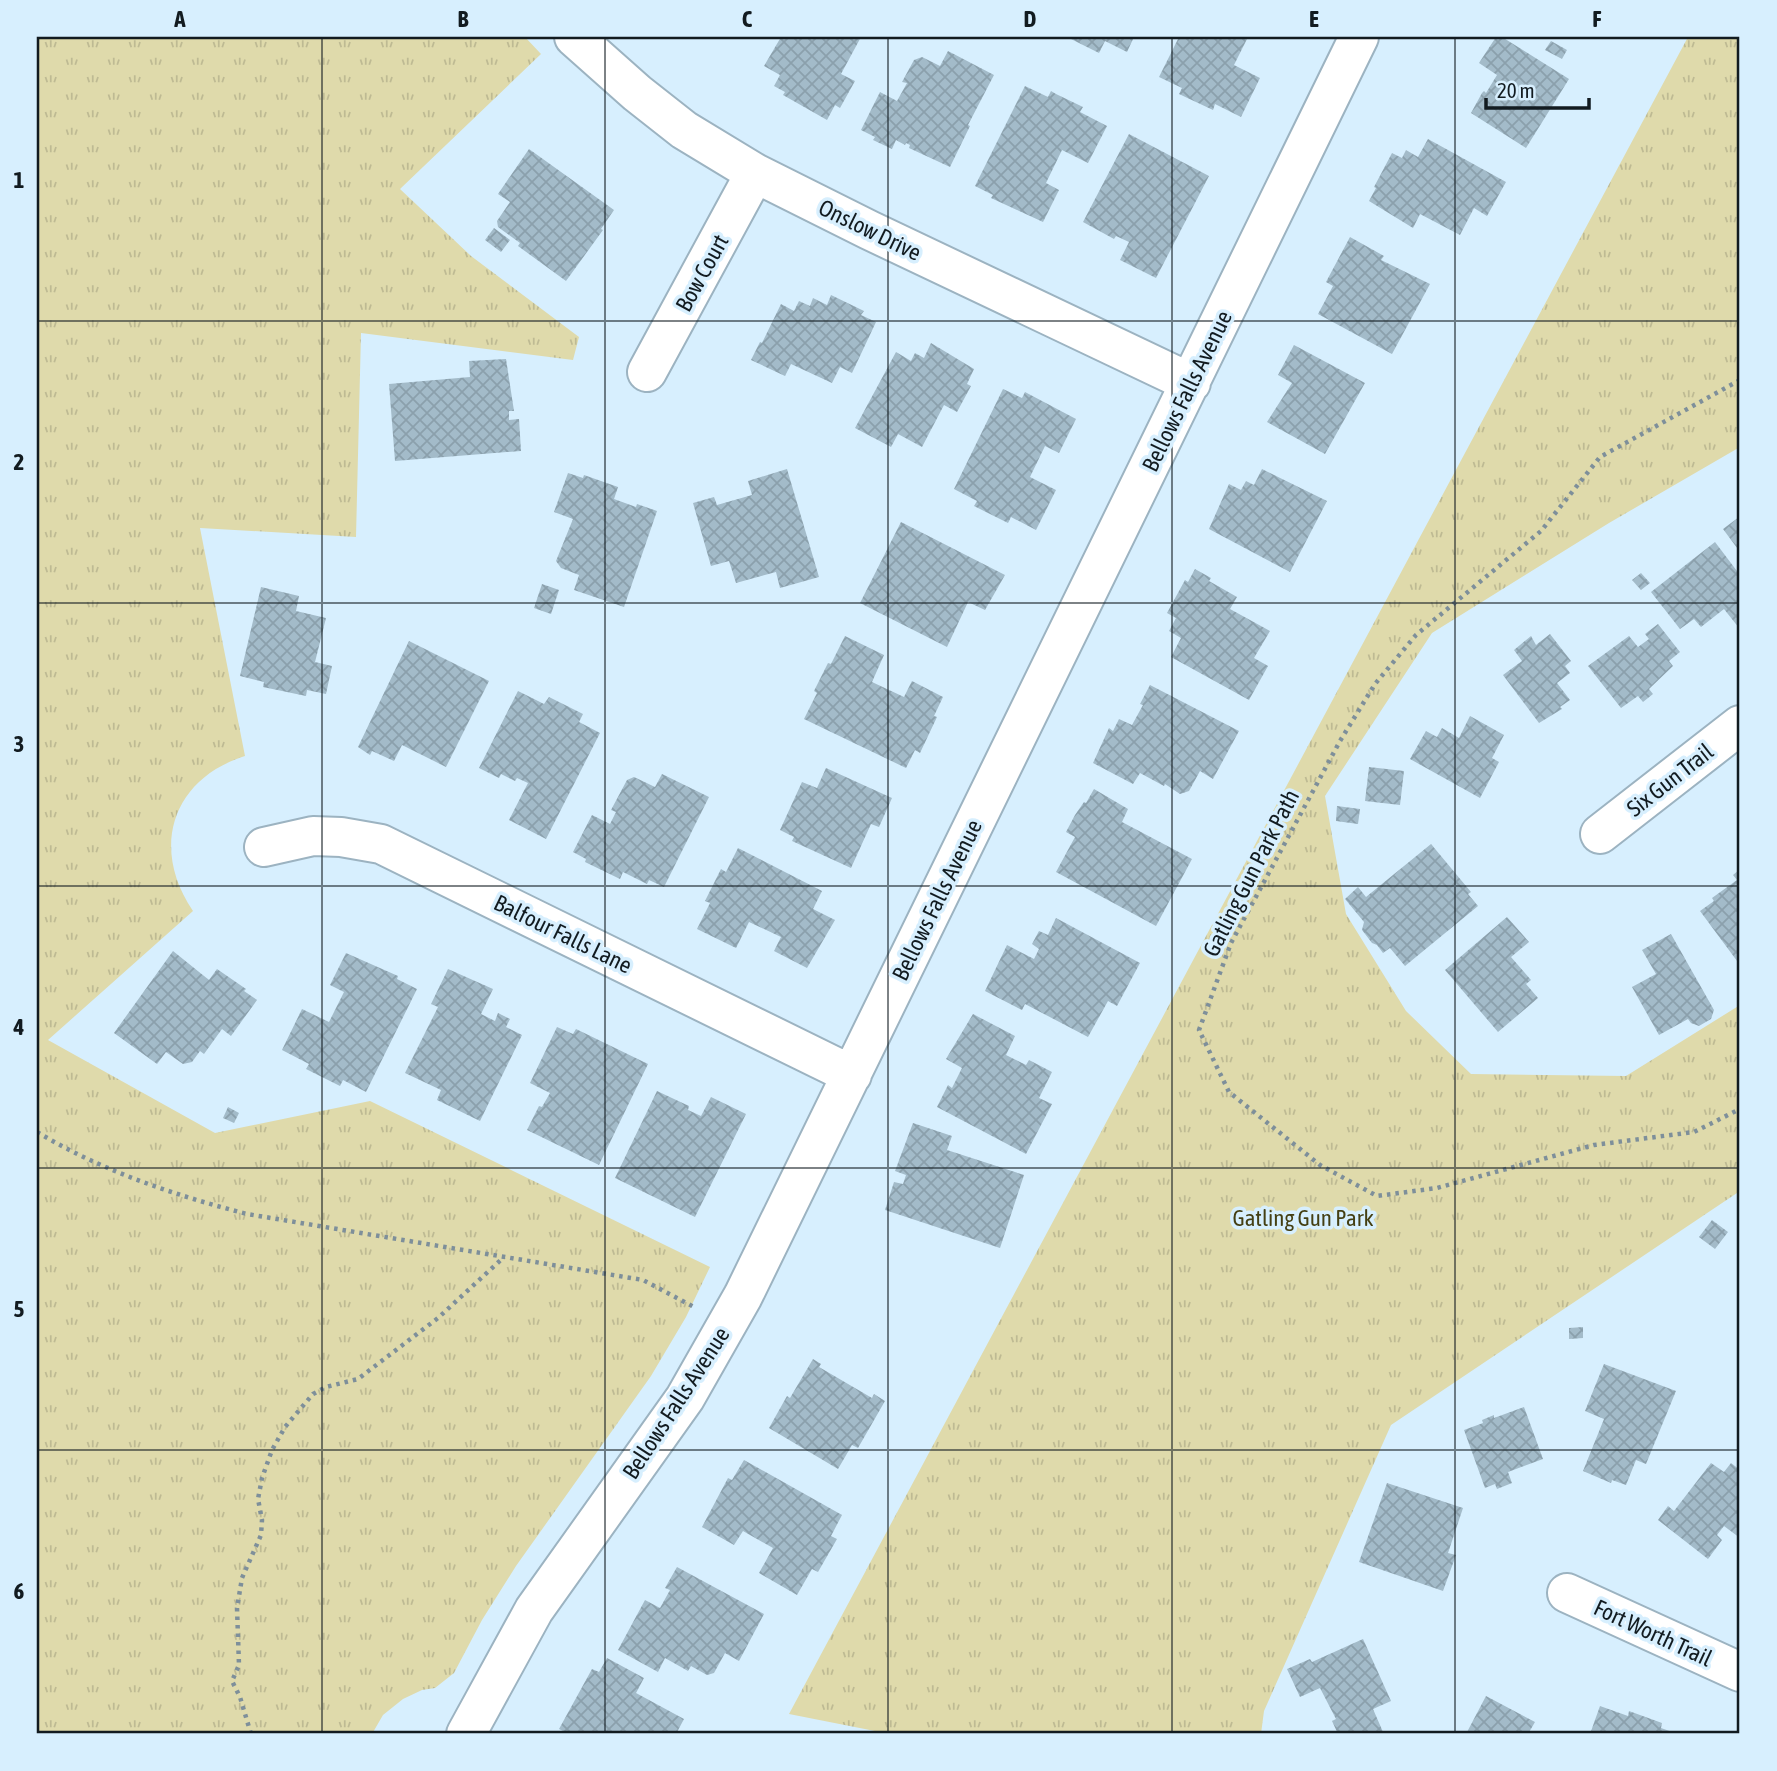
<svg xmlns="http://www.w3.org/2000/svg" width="1777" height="1771" font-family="'Asap Condensed',sans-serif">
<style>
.park{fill:url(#park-tufts)}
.building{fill:url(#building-cross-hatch)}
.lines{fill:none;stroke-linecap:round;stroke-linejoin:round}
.minor-casing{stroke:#9cb3c1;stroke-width:42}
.path{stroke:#7e8f9a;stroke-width:4.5;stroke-dasharray:3.5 5;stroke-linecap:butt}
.minor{stroke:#fff;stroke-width:38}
.grid{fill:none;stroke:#121b20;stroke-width:2;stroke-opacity:0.55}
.labels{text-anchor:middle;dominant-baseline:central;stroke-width:7;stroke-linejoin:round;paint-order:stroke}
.street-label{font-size:23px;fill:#121b20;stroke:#d7effe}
.park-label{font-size:23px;fill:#443f13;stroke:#d7effe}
.neatline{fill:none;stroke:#121b20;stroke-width:2.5}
.grid-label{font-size:23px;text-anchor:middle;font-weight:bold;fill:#121b20}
</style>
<defs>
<pattern id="park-tufts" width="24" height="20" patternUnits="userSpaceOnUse" patternTransform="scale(1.75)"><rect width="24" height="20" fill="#dfdaab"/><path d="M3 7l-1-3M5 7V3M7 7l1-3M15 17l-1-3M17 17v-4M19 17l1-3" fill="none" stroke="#beba93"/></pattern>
<pattern id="building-cross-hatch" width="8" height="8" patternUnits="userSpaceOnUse" patternTransform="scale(1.75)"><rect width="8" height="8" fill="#a3bbc9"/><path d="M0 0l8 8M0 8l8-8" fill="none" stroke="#8ba0ac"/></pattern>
</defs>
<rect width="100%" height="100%" fill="#d7effe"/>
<path class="park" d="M37 37H525L541 54 400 189 471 256 579 337 573 360 361 333 356 537 200 528 245 756C172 779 150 848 193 911L48 1040 215 1133 370 1101 710 1267 686 1317 651 1376 516 1566 482 1620 454 1673 435 1688 422 1690 403 1699 383 1715 372 1734H37Z
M1688 37H1740V447L1609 523 1432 633 1325 796 1346 914 1406 1011 1471 1074 1626 1076 1740 1005V1191L1391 1425 1264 1711 1261 1734H890L789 1714Z"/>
<path class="building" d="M781 37H861L841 74 855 81 840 108 835 105 827 120 783 95 785 92 774 86 780 75 764 66Z
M1067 37H1134L1127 52 1105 41 1099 53Z
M1179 37H1248L1234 65 1260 78 1241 117 1215 104 1213 110 1179 94 1182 88 1159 77Z
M1496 37H1502L1569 79 1526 148 1471 113 1482 93 1484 91 1486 93 1497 75 1479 63Z
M1551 41 1567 50 1562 59 1545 50Z
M948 51 994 75 968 125 970 126 950 167 909 148 910 145 906 143 905 145 896 140 892 149 873 140 875 137 861 130 880 92 897 101 907 83 902 82 914 60 922 57 940 66Z
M1025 86 1048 97 1051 91 1056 94 1083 107 1080 112 1107 126 1088 163 1062 150 1046 183 1059 190 1043 222 991 198 993 195 975 186Z
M1129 134 1209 176 1156 278 1120 260 1129 242 1116 236 1114 239 1083 222Z
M1428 139 1506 182 1487 216 1474 208 1460 235 1420 214 1413 228 1369 201 1376 188 1374 187 1392 153 1402 158 1406 150 1418 157Z
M529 149 614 210 601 229 603 230 566 281 518 246 520 243 498 227 497 221 510 202 498 194Z
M494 228 510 240 501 252 485 240Z
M1350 237 1384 256 1381 260 1430 284 1392 354 1318 314 1333 286 1326 282Z
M831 295 864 311 861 315 876 322 852 373 840 367 832 383 791 364 785 376 751 360 760 342 762 343 781 304 794 311 799 301 810 306 813 298 827 305Z
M931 343 974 369 967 384 971 386 957 412 944 405 922 447 898 434 891 447 855 428 896 352 911 361 915 353 924 358Z
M1294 345 1365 383 1325 454 1267 422 1292 383 1278 375Z
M506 359 514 411H509V420L519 419 521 451 395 461 389 384 470 377 469 361Z
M1003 389 1022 398 1025 392 1076 419 1059 453 1045 446 1030 477 1056 490 1036 530 1011 517 1008 523 974 506 977 501 954 489Z
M787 469 819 577 780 588 776 572 736 583 729 561 711 566 693 503 714 497 717 505 752 495 748 481Z
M1262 469 1327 501 1290 572 1209 529 1229 484 1241 490 1246 481 1254 485Z
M568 473 583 478 584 475 618 487 614 499 636 507 637 504 657 511 624 607 574 590 579 575 561 568 556 561 573 519 554 512Z
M1739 517 1740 519V552L1723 529Z
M901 522 1005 575 985 610 968 602 947 647 860 603Z
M1715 542 1740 575V627L1739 628 1724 609 1701 627 1694 619 1680 629 1651 592Z
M1195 569 1211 578 1209 581 1237 597 1230 609 1270 631 1254 658 1268 666 1249 700 1171 657 1181 638 1169 631 1176 618 1167 613 1185 580 1188 582Z
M1641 573 1650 583 1641 590 1632 580Z
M542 584 559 590 551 614 534 608Z
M261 587 299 596 296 611 326 618 315 662 332 666 326 694 307 690 306 696 263 687 264 682 240 676Z
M1658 624 1680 652 1669 661 1673 666 1649 689 1653 694 1643 702 1638 696 1621 708 1588 666 1629 636 1638 647 1649 639 1645 634Z
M1550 634 1571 661 1565 666 1570 673 1557 683 1570 700 1560 707 1562 709 1539 723 1503 675 1522 661 1514 650 1531 636 1536 645Z
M845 636 884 655 872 682 904 697 912 681 943 697 934 716 937 717 920 753 915 750 906 768 804 719 817 693 814 691 828 663 831 664Z
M409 641 489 681 446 767 402 745 394 761 372 751 370 755 358 747Z
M1150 685 1239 731 1213 779 1200 771 1189 791 1180 794 1165 784 1164 786 1140 773 1133 784 1093 763 1109 728 1113 731 1119 719 1132 725 1143 705 1140 704Z
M518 691 544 704 549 697 583 714 579 722 600 733 546 839 509 820 528 783 517 778 515 781 501 774 499 778 479 768Z
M1470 716 1504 735 1492 758 1499 762 1480 798 1410 759 1426 731 1437 737 1442 728 1459 738Z
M1369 767 1404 771 1400 805 1365 801Z
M826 768 892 798 879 827 871 824 851 868 792 841 794 837 780 830 802 782 817 788Z
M662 774 709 797 664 887 649 880 647 884 623 872 620 879 585 862 586 859 573 852 592 815 610 824 616 812 611 810 627 780 634 777 655 787Z
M1094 789 1128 809 1122 822 1192 859 1156 926 1056 872 1075 837 1066 832 1075 815 1084 802 1086 803Z
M1337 806 1360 809 1358 824 1336 821Z
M1431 844 1471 892 1468 894 1478 906 1405 966 1390 948 1383 953 1377 945 1372 943 1362 930 1364 922 1345 899 1358 887 1366 897Z
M738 848 822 891 813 909 835 920 807 968 774 951 781 937 749 922 736 948 697 929 710 903 705 901 721 869 726 872Z
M1740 869V965L1700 911 1714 901 1712 898 1737 880 1733 875Z
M1507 917 1529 942 1511 957 1531 980 1526 984 1538 998 1498 1032 1445 970Z
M1056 918 1140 963 1117 1006 1108 1001 1088 1037 1025 1004 1022 1010 985 991 1007 945 1034 959 1039 949 1032 944 1039 931 1048 935Z
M1671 934 1714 1010 1711 1019 1699 1026 1691 1023 1688 1019 1659 1035 1632 987 1656 974 1642 950Z
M173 951 209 980 217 969 246 989 244 991 257 1000 231 1036 222 1029 204 1054 200 1051 192 1062 183 1064 166 1052 157 1064 114 1033Z
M346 953 398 976 397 979 417 989 366 1092 343 1080 340 1086 306 1069 309 1064 282 1050 302 1009 329 1022 344 992 330 985Z
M448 969 493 989 481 1014 495 1021 498 1013 510 1019 506 1027 522 1035 480 1121 437 1100 441 1090 405 1073 438 1007 431 1004Z
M973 1014 1015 1036 1006 1055 1026 1065 1029 1060 1052 1072 1039 1098 1052 1104 1026 1154 937 1107 948 1085 952 1088 962 1068 946 1059Z
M557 1027 573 1034 576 1029 648 1064 599 1165 527 1130 539 1106 542 1107 550 1093 530 1083Z
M657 1091 689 1106 688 1110 701 1116 711 1097 746 1114 695 1217 615 1178Z
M228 1107 239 1113 234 1123 223 1118Z
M913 1123 952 1136 947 1150 1024 1175 1000 1248 885 1210 894 1182 903 1184 906 1175 895 1171Z
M1712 1220 1728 1232 1715 1249 1699 1237Z
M1583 1327V1338L1569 1339V1328Z
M813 1359 821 1364 819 1367 872 1398 874 1394 885 1401 858 1448 852 1445 838 1469 769 1428 787 1396 790 1398Z
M1604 1364 1676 1391 1646 1464 1636 1460 1626 1485 1612 1480 1611 1483 1583 1471 1604 1419 1585 1411Z
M1524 1407 1543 1459 1508 1472 1512 1483 1497 1489 1495 1484 1485 1488 1464 1430 1483 1423 1482 1420 1494 1415V1418Z
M744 1460 842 1515 831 1536 837 1539 818 1572 812 1569 797 1595 759 1573 773 1548 743 1531 734 1545 702 1527 728 1478 732 1480Z
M1711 1463 1724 1472 1731 1463 1740 1470V1538L1724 1526 1717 1535 1722 1540 1708 1559 1658 1520 1668 1506 1674 1511Z
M1387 1483 1463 1508 1448 1553 1456 1555 1443 1591 1359 1562Z
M677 1567 764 1614 739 1661 725 1653 714 1673 707 1675 691 1666 688 1671 665 1658 658 1672 618 1650 645 1600 660 1608 670 1590 665 1588Z
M1363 1639 1391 1701 1373 1709 1383 1732 1377 1734H1338L1332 1721 1336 1719 1320 1688 1300 1697 1287 1669 1310 1659 1312 1662Z
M607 1658 644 1678 636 1693 684 1719 676 1734H569L559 1729 592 1669 599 1672Z
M1486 1696 1535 1722 1528 1734H1466Z
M1600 1706 1628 1716 1629 1711 1662 1723 1661 1728 1678 1734H1590Z"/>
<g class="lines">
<g class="minor-casing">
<path id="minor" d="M574 37 637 93 684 130 755 173 869 230 1191 383
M647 372 755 173
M1600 834 1740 725
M264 847 313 836 341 837 381 844 852 1075
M1567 1593 1740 1672
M466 1734 534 1610 685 1398 743 1296 1359 37"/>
</g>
<path class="path" d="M1740 380 1600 457 1541 531 1416 635 1375 684 1340 741 1231 943 1199 1030 1229 1092 1320 1165 1377 1196 1437 1188 1594 1145 1694 1132 1740 1109
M37 1132C102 1171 174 1195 247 1214L643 1280 694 1307
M251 1734 240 1697 232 1681 239 1665 237 1608 242 1578 261 1535 262 1520 258 1499 262 1478 272 1450 285 1427 313 1394 326 1387 358 1379 438 1318 504 1257"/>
<use href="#minor" class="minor"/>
</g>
<path class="grid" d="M322 37V1734M605 37V1734M888 37V1734M1172 37V1734M1455 37V1734M37 321H1740M37 603H1740M37 886H1740M37 1168H1740M37 1450H1740"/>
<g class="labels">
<g class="street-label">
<text transform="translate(870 230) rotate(26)">Onslow Drive</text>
<text transform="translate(702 273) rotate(-61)">Bow Court</text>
<text transform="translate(1187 391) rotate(-64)">Bellows Falls Avenue</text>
<text transform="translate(1670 780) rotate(-38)">Six Gun Trail</text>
<text transform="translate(1251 873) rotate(-63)">Gatling Gun Park Path</text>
<text transform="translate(937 900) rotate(-64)">Bellows Falls Avenue</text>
<text transform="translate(563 934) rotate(26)">Balfour Falls Lane</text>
<text transform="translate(676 1403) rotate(-57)">Bellows Falls Avenue</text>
<text transform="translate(1653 1633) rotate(25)">Fort Worth Trail</text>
</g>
<g class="park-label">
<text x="1303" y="1218">Gatling Gun Park</text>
</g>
</g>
<rect width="1777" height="1771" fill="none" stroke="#d7effe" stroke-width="77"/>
<path d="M1486 98v10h103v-10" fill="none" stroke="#121b20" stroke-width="3.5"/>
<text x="1497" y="98" font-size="21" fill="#121b20" stroke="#d7effe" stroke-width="5" paint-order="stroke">20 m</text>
<rect x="38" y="38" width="1700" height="1694" class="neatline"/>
<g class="grid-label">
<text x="180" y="27">A</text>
<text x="463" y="27">B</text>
<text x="747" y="27">C</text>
<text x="1030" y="27">D</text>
<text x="1314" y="27">E</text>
<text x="1597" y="27">F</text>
<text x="19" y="188">1</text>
<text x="19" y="470">2</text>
<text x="19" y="752">3</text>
<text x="19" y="1035">4</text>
<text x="19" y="1317">5</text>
<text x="19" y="1599">6</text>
</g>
</svg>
